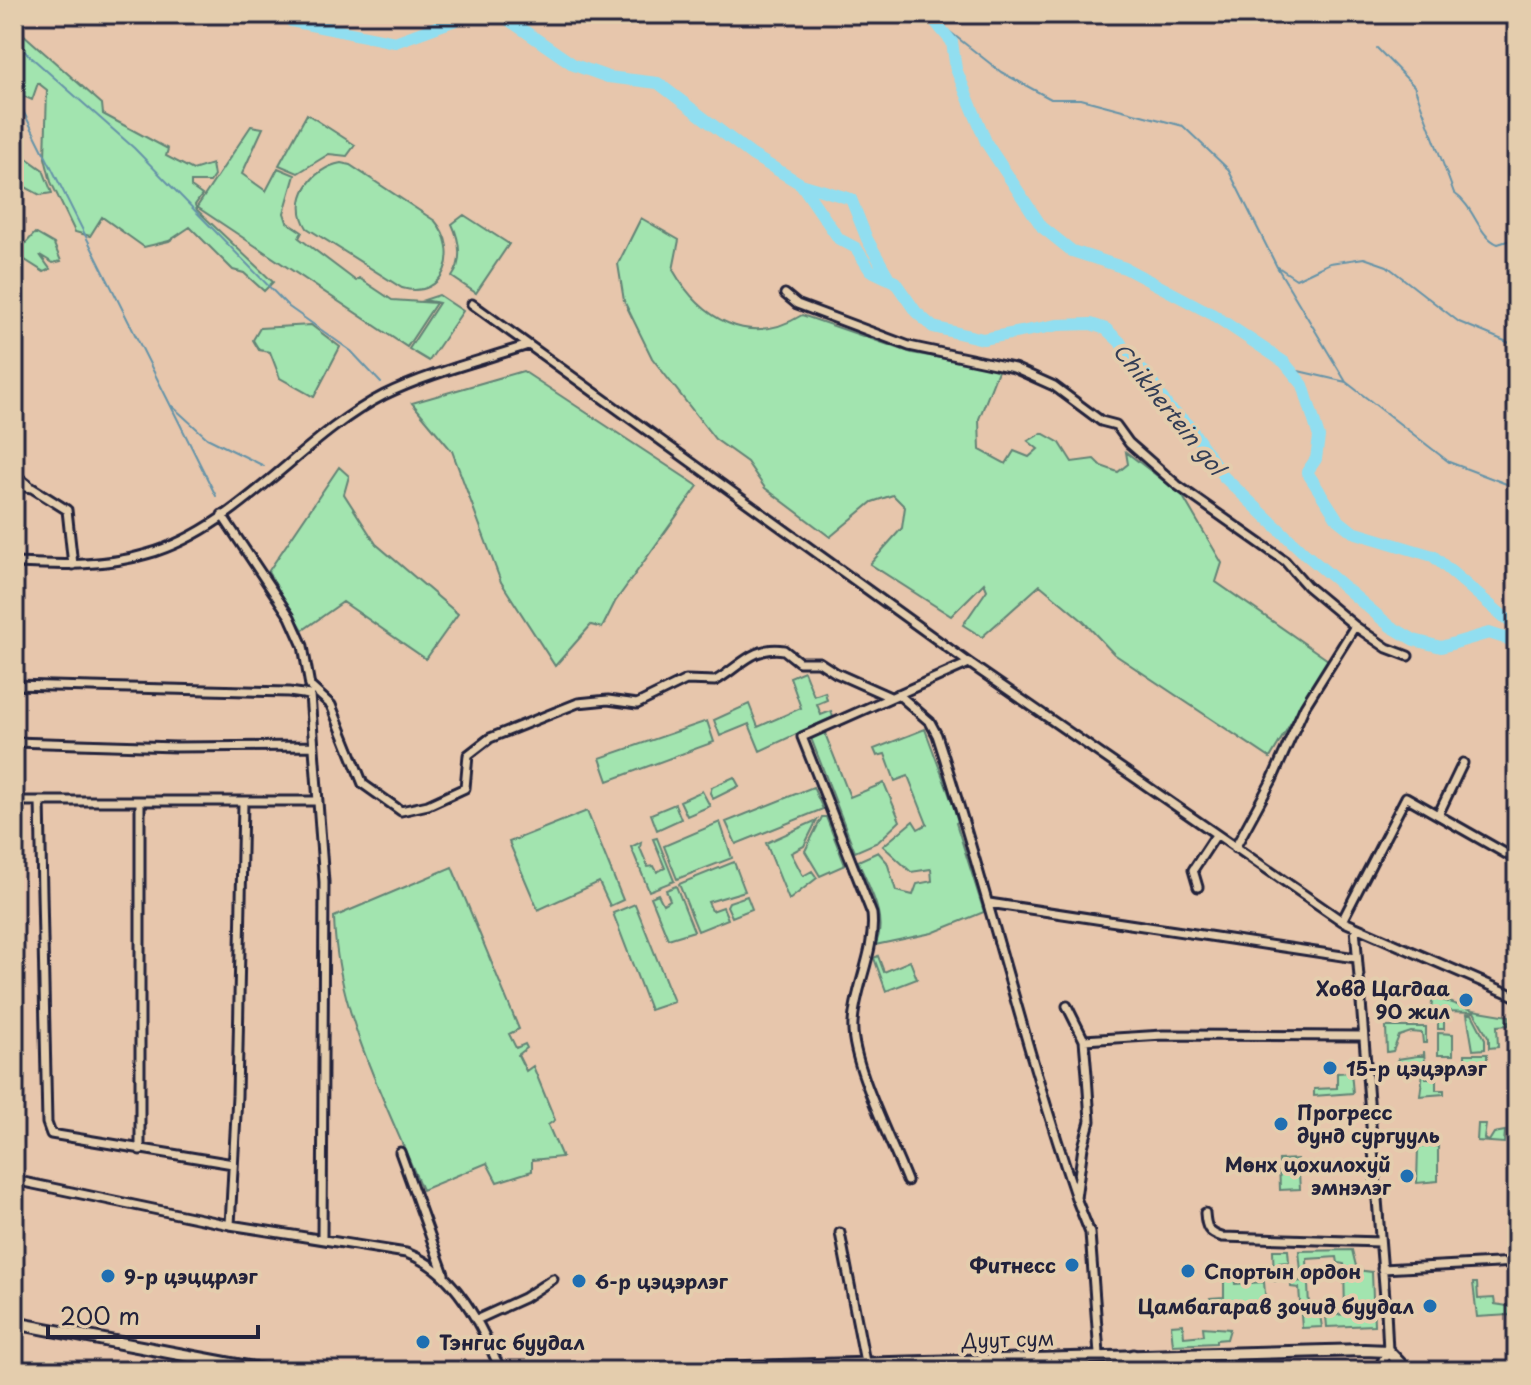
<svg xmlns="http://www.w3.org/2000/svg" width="1531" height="1385" font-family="'Playpen Sans',sans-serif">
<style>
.green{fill:#a2e4af;stroke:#628375;stroke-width:2}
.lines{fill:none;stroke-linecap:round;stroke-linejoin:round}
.stream{stroke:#6593a8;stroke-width:2}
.river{stroke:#91def0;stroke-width:12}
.minor-casing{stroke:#22223b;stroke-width:13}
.secondary-casing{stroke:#22223b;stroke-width:16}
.minor{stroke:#e4cdad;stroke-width:7}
.secondary{stroke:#e4cdad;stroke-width:10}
.poi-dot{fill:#1f6fb2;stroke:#e4cdad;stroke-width:3}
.labels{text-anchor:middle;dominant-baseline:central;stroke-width:8;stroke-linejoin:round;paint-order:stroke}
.poi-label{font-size:20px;font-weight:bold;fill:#22223b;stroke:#e4cdad;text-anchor:start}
.street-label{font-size:20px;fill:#22223b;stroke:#e4cdad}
.water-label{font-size:22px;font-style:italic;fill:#333e56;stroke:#e4cdad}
</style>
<rect width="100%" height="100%" fill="#e7c6ac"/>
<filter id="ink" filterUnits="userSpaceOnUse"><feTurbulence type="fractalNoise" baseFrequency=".0125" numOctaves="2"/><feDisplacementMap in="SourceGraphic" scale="16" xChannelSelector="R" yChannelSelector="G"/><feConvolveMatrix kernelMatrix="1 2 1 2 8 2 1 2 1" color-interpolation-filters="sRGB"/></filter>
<g filter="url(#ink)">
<path class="green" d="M14 26 102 104 103 114 168 149 166 156 193 170 212 164 214 176 210 182H191V187L202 195 195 205 197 210 273 282 264 291 244 273 233 270 190 227 169 241 144 247 102 217 90 236 75 232 51 182 45 158 47 90 38 83 32 100 14 92Z
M307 114 355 145 347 156 329 154 298 173 279 165Z
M251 126 263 128 242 174 266 191 278 168 295 175 284 213 287 222 302 232 299 238 356 281 359 278 392 300 436 303 407 347 197 207Z
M14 149 43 170 52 193 40 195 14 181Z
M341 163 350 165 435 221C461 251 445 300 402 288L307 228C289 200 312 168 341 163Z
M464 215 509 244 476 293 452 277C463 262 460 241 452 224Z
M641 218 679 240 673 270C701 319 749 348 802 315L912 353 999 368 979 419 980 450 1006 464 1014 451 1029 457 1038 449 1028 441 1042 433 1060 443 1072 462 1094 459 1101 466 1118 472 1128 464 1126 452 1182 495 1222 563 1216 582 1328 660 1270 758 1114 654 1083 621 1040 585 982 637 963 625 987 590 984 583 951 616 870 564 902 528 905 507 893 495 872 502 830 537 765 488 747 462 715 439 652 358 624 301 618 264Z
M35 233 54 244 61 261 53 263 40 255 50 269 44 272 14 253V237L25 244Z
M439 295 463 311 429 361 409 349 439 303 424 300Z
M311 325 340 347 314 397 280 378 270 352 259 350 253 340 260 328Z
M523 371 698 486 615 602 602 628 591 625 555 666 501 582 452 451 412 403Z
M339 467 349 476 344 494 376 544 458 614 426 659 343 602 303 630 268 572Z
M804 671 814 696 825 692 827 700 817 704 821 715 831 711 833 717 760 751 749 724 720 736 714 720 749 704 758 727 801 708 790 677Z
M707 721 714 742 608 781 600 758Z
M925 729 959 821 956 823 984 912 932 933 875 945C889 919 868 886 858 861L878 852 887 862 896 891 913 895 917 884 932 881 931 869 911 872 883 846 913 821 918 829 927 824 908 776 895 781 885 754 877 756 874 749Z
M824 731 850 797 884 783 900 821 878 842 855 852 811 738Z
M734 777 739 786 713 799 710 793 712 787Z
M813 787 823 809 736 844 726 822Z
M702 791 710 806 687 816 680 801Z
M675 804 681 819 657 830 651 814Z
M587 811 623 900 610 906 599 882 538 910 509 842Z
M822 817H826L845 865 820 876 805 851Z
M817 820 804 846 791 853 803 876 812 871 817 878 789 900 766 843Z
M720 822 732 858 677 879 664 846Z
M657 838 674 881 649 891 631 847 641 842 640 848 648 867 654 866 657 872 665 868 653 839Z
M734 862 745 891 708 902 712 911 723 907 728 919 698 931 679 884Z
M452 867 519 1029 509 1034 516 1048 525 1044 527 1048 518 1055 526 1071 533 1066 555 1120 548 1125 562 1157 532 1160V1171L497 1182 487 1163 422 1190C387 1104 336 1011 334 917Z
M676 886 694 931 668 939 651 897 658 894 663 904 670 900 666 890Z
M747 896 752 909 732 917 727 906 729 902Z
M635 904 674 1002 650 1010 613 913Z
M878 956 884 972 910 961 917 979 886 991 874 958Z
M1433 997 1473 1010 1509 1016V1025L1497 1026 1498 1047 1489 1048V1038L1474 1012 1444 1011V1029H1438V1021L1429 1020Z
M1467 1014H1472L1485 1039V1049L1473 1050Z
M1386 1027H1426V1043H1423L1422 1033 1411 1032 1399 1036 1393 1051 1387 1052Z
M1438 1033 1453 1034V1055H1438Z
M1424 1051 1426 1078H1436V1090H1444V1094L1420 1096 1424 1064H1395L1398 1059 1424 1055Z
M1465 1054H1487V1066H1465Z
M1351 1072 1353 1093 1314 1096V1089L1337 1088V1073Z
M1478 1124H1486L1484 1139 1489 1141 1494 1133 1505 1131 1504 1143 1477 1141Z
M1438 1146V1181L1417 1183 1418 1147Z
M1298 1159 1300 1189 1280 1190 1279 1160Z
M1273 1250H1288L1289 1262 1279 1263 1278 1281H1274Z
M1352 1250 1357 1270 1372 1272 1374 1325 1327 1327 1326 1316 1345 1314 1344 1264 1338 1263 1337 1257 1307 1259 1309 1308 1320 1315 1322 1327 1302 1328 1299 1288 1291 1287V1282L1302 1281 1299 1251Z
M1224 1275H1234L1235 1284 1264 1282 1266 1305H1207L1210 1298 1224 1297Z
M1473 1283H1477L1478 1299 1494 1298 1495 1304 1514 1307 1517 1333 1510 1315 1477 1317Z
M1183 1324 1184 1337 1204 1335 1203 1327 1230 1329 1227 1339 1216 1340V1343L1173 1345 1171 1325Z
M1123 1359 1124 1370 1084 1371V1360Z
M1000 1363V1371H951V1365Z"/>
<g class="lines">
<path class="stream" d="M931 17 1001 72 1051 99H1081L1183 126 1228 169 1277 267 1346 382
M14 42 134 148 289 307 351 351 381 383
M1377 48 1414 86 1454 193C1475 207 1478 236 1498 244L1517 238
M14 93 216 496
M1278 267 1296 279 1330 263 1364 258 1387 266 1459 322 1517 346
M1284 362 1294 370 1346 382 1449 462 1517 488
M172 406 207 438 264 466"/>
<path class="river" d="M284 14 291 21 395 42 472 14
M500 14 574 65 608 77 658 83 752 155 801 184 839 239 856 248 870 270 895 282 916 312 933 327 983 339 1058 325 1091 324 1106 329 1120 342 1131 362 1146 373 1168 407 1188 424 1223 476 1303 552 1390 626 1414 640 1441 647 1489 633 1517 642
M917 14 931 17 952 42 956 69 987 144 1042 227 1072 251 1125 268 1212 314 1284 362 1303 385 1319 437 1316 459 1307 472 1338 520 1353 532 1433 556 1517 628
M801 184 851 199 867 239 889 278"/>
<g class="minor-casing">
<path id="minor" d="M785 294 797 304 909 346 1014 368 1054 386 1101 421 1116 425 1129 443 1177 485 1285 561 1307 586 1355 626 1387 648 1408 656
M472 304 969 663 1342 921 1517 997
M14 474 28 485
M14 485 32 488 67 510 73 565
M222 515 290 617 303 646 310 686 331 705 363 784 401 811 428 805 465 788 468 755 490 738 578 703 608 700 637 704 686 680 715 681C739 668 753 645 784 650L799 662H819L836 673 890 697
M14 563C58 565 104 567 147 554 239 528 300 438 384 395 429 373 480 361 528 345
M14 685 289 692 310 695 324 882 322 1239
M898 694 930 722 937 735C987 888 1024 1045 1076 1198
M14 742 176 747 311 746
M14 801H316
M40 801 47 1123 51 1134 233 1164
M140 801V1150
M1439 813 1463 763
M1235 848 1272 780 1305 706 1355 626
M1198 887 1193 870 1216 835
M989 903 1356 958
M1342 921 1406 797 1517 860
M1355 928 1386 1310 1388 1351 1377 1371
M1067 1006 1084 1040 1087 1075 1090 1121 1083 1147 1076 1198 1090 1233 1099 1354
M1084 1040 1163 1035 1363 1036
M400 1152 444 1274
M14 1180 230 1225 406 1253C456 1270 481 1326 501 1371
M907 1181C892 1142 850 1061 853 1023 855 986 876 951 872 914L802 737 969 663
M1205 1213C1206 1227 1208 1233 1222 1237L1380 1242
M230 1225 237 1096 243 802
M840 1233 865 1362
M1382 1269 1517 1262
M476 1320 524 1298 553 1279
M1132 1371 1133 1354"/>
</g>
<g class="secondary-casing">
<path id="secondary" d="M14 1323 269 1371
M603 1371 1364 1350 1388 1351 1407 1371"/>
</g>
<use href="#minor" class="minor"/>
<use href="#secondary" class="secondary"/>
</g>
</g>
<g class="poi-dot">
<circle cx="1466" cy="1000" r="8"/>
<circle cx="1330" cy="1068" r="8"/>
<circle cx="1281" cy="1124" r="8"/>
<circle cx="1407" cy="1176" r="8"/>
<circle cx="1072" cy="1265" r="8"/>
<circle cx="1188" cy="1271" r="8"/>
<circle cx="108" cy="1276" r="8"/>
<circle cx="579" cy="1281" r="8"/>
<circle cx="1430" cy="1306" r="8"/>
<circle cx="423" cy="1342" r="8"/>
</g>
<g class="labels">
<g class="poi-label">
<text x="1450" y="988" text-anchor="end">Ховд Цагдаа<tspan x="1450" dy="23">90 жил</tspan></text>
<text x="1346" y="1068">15-р цэцэрлэг</text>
<text x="1297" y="1112">Прогресс<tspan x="1297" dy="23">дунд сургууль</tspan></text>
<text x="1391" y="1164" text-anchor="end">Мөнх цохилохуй<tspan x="1391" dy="23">эмнэлэг</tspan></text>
<text x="1056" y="1265" text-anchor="end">Фитнесс</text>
<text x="1204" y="1271">Спортын ордон</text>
<text x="124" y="1276">9-р цэццрлэг</text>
<text x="595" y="1281">6-р цэцэрлэг</text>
<text x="1414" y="1306" text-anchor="end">Цамбагарав зочид буудал</text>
<text x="439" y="1342">Тэнгис буудал</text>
</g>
<g class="street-label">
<text transform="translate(1008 1339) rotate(-2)">Дуут сум</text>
</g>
<g class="water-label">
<text transform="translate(1170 408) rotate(51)">Chikhertein gol</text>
</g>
</g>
<rect width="1531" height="1385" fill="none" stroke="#e4cdad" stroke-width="48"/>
<rect x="24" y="24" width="1483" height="1337" fill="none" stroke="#22223b" stroke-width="3" filter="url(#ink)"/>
<path d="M48 1325v12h210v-12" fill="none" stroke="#22223b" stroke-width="4"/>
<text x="60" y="1325" font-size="24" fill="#22223b" stroke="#e4cdad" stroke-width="6" paint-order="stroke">200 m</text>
</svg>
